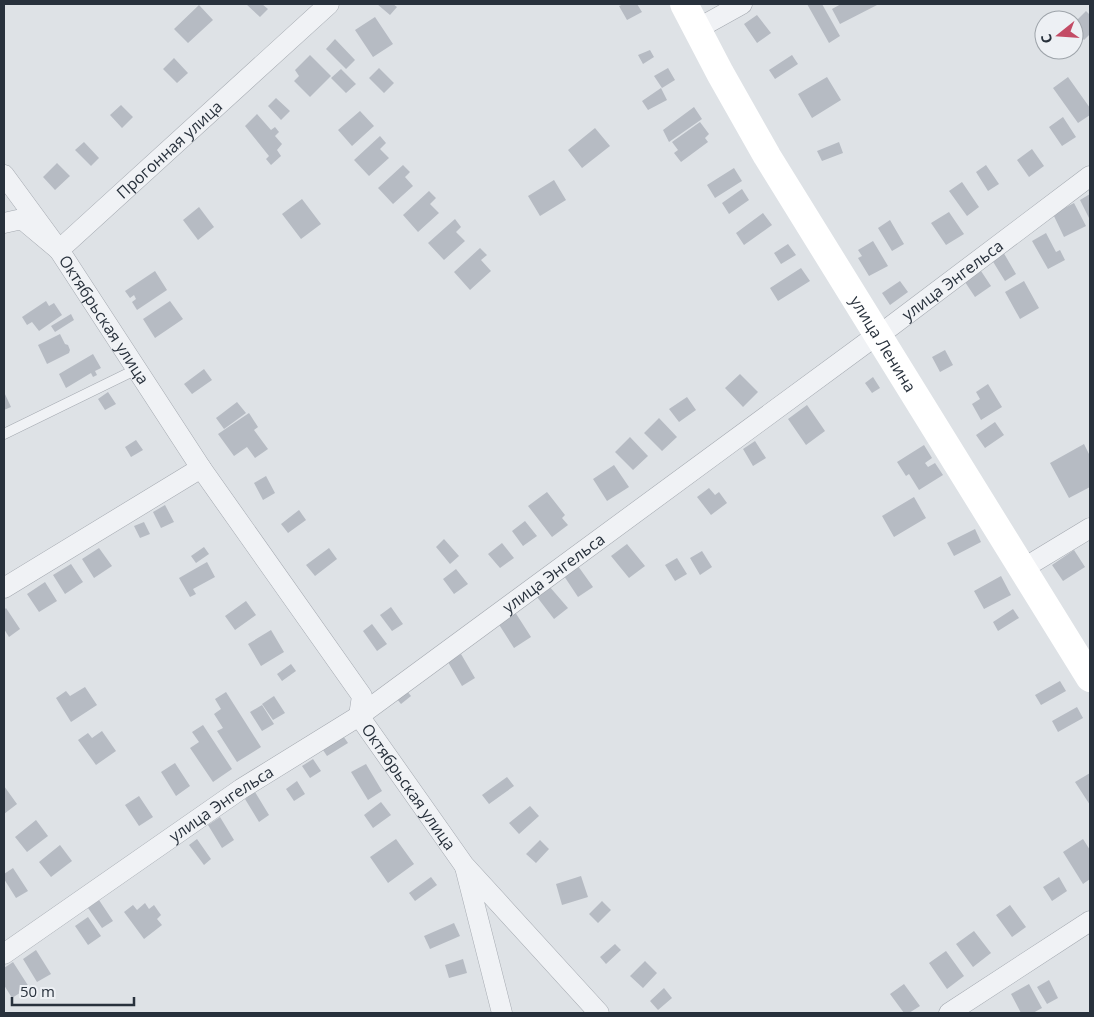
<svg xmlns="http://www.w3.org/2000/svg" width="1094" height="1017" font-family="'Open Sans',sans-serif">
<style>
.building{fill:#b6bbc3}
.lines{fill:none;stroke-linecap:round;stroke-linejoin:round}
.lane-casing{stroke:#a4a9b0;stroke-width:11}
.street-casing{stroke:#a4a9b0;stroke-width:21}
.lane{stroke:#f0f2f5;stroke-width:10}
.street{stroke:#f0f2f5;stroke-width:20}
.secondary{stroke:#fff;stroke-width:28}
.labels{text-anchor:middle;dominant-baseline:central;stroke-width:5;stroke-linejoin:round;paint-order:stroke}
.street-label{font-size:16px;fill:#28313c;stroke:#edf0f4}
</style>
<rect width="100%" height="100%" fill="#dee2e6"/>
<path class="building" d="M246 4H262L268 9 260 17Z
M377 4H393L397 7 390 15Z
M624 4H637L642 12 627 20 619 6Z
M807 4H822L840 36 829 43Z
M841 4H879L840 24 832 9Z
M199 5 213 20 188 43 174 29Z
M1086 11 1090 15V34L1084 40 1074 30V23Z
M757 15 771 33 757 43 744 24Z
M375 17 393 44 373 57 355 30Z
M335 39 355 60 346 69 326 49Z
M650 50 654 57 643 64 638 55Z
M310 55 331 76 310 97 294 81 299 76 295 70Z
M792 55 798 64 775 79 769 70Z
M174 58 188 73 177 83 163 69Z
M379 68 394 83 384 93 369 78Z
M668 68 675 80 662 88 654 76Z
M341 69 356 84 346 93 331 78Z
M827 77 841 100 812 118 798 94Z
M1068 77 1090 108V115L1078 123 1053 88Z
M661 88 667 100 648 110 642 101Z
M276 98 290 111 281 120 268 106Z
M121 105 133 117 122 128 110 115Z
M694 107 702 119 669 142 663 130Z
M360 111 374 126 352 146 338 130Z
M257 114 271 130 275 127 279 132 275 136 282 144 277 150 281 156 271 165 266 159 269 156 245 126Z
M1063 117 1076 137 1062 146 1049 127Z
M700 122 709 134 705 138 708 142 681 162 674 153 678 150 672 142Z
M595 128 610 146 582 168 568 150Z
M380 136 386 143 380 149 389 158 369 176 354 160Z
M84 142 99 158 91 166 75 150Z
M839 142 843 153 822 161 817 151Z
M1032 149 1044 166 1029 177 1017 160Z
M57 163 70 176 55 190 43 177Z
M403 165 410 172 405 177 413 186 393 204 378 188Z
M986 165 999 184 988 191 976 172Z
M734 168 742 181 715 198 707 185Z
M554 180 566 200 540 216 528 196Z
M962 182 979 207 967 216 949 191Z
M742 189 749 200 729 214 722 203Z
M429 191 436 198 430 204 439 213 418 232 403 215Z
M1090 194V220L1080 200Z
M302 199 321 224 301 239 282 214Z
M1074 203 1086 226 1064 237 1053 214Z
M199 207 214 227 198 240 183 220Z
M949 212 964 234 946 245 931 223Z
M763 213 772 225 744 245 736 233Z
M455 219 461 227 456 232 465 241 444 260 428 243Z
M890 220 904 244 892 251 878 228Z
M1046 233 1056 252 1060 250 1065 260 1048 269 1032 241Z
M873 241 888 266 869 276 858 258 862 256 858 250Z
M788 244 796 255 781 264 774 253Z
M999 245 1016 274 1005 281 987 252Z
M480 248 487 255 481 260 491 271 470 290 454 272Z
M801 268 810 281 778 301 770 288Z
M155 271 167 290 137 310 132 302 136 299 134 295 130 298 125 291Z
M981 271 991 286 975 297 965 282Z
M900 281 908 292 890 305 882 293Z
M1024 281 1039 308 1020 319 1005 292Z
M46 301 49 306 54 303 62 315 39 331 32 322 27 325 22 317Z
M170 301 183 319 155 338 143 319Z
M71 314 74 320 55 332 51 326Z
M60 334 65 344 68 345 70 350 69 353 47 364 38 345Z
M945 350 953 365 940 372 932 357Z
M93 354 101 368 95 371 97 375 93 377 91 373 66 388 59 374Z
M204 369 212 380 192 394 184 384Z
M740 374 758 392 743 407 725 388Z
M873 377 880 388 872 393 865 383Z
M988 384 1002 407 981 420 972 404 980 399 976 392Z
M4 392 11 407 4 410Z
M108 392 116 404 105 410 98 399Z
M687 397 696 410 679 422 669 409Z
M237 402 246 413 224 429 216 418Z
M807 405 825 431 806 445 788 419Z
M249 413 258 427 254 430 268 449 255 458 247 447 234 456 218 434Z
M659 418 677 437 662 451 644 433Z
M995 422 1004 435 985 448 976 435Z
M630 437 648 456 633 470 615 452Z
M136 440 143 450 131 457 125 447Z
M755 441 766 458 753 466 743 449Z
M1084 444 1090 456V487L1069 498 1050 463Z
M924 445 932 458 925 463 928 467 935 463 943 475 919 490 909 474 906 476 897 462Z
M614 465 629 487 607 501 593 479Z
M266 476 275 493 263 500 254 483Z
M709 488 715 495 719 492 727 503 711 515 697 497Z
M547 492 565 515 562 518 568 525 552 537 528 506Z
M914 497 926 518 894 537 882 516Z
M165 505 174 522 161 528 153 512Z
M299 510 306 520 288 533 281 524Z
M525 521 537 536 523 546 512 531Z
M144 522 150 534 140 538 134 526Z
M975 529 981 542 954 556 947 543Z
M444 539 459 556 450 564 436 547Z
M502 543 514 558 500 568 488 554Z
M627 544 645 566 629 578 611 556Z
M204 547 209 554 196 563 191 556Z
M99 548 112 566 94 578 82 559Z
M329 548 337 559 315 576 306 565Z
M1074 550 1085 567 1063 581 1052 565Z
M702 551 712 567 700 575 690 558Z
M677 558 687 574 675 581 665 565Z
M207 562 215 577 193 589 196 594 190 597 179 578Z
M71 564 83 582 65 594 53 575Z
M578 566 593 587 578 597 564 576Z
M456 569 468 584 454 594 443 579Z
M1001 576 1011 595 984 609 974 591Z
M45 582 57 601 39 612 27 594Z
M549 586 568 608 554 619 537 597Z
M246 601 256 615 235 630 225 616Z
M391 607 403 624 392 631 380 615Z
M6 608 20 629 9 637 4 629V610Z
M1013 609 1019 618 998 631 993 622Z
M515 612 531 637 514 648 498 623Z
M372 624 387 644 377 651 363 631Z
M271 630 284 652 261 666 248 644Z
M461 654 475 678 462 686 448 662Z
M291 664 296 671 282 681 277 674Z
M1060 681 1066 691 1041 705 1035 695Z
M402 685 411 696 401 704 392 693Z
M85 687 97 705 71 722 56 698 66 691 70 696Z
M226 692 261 747 237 762 217 731 223 728 214 714 221 709 215 699Z
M274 696 285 713 273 720 262 704Z
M262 705 274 724 262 731 250 712Z
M1077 707 1083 718 1058 732 1052 721Z
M203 725 232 769 213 782 190 748 199 742 192 732Z
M102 731 116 751 96 765 78 740 88 733 92 738Z
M341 733 348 743 327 756 321 747Z
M313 759 321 771 310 778 302 766Z
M175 763 190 786 176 796 161 772Z
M366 764 382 791 368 800 351 772Z
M1090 773V805L1075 782Z
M507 777 514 786 489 804 482 795Z
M297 781 305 794 294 801 286 789Z
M4 786 17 804 4 814Z
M255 792 269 815 259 822 245 799Z
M139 796 153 817 139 826 125 805Z
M381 802 391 815 373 828 364 815Z
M530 806 539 816 519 834 509 823Z
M220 817 234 840 222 848 208 825Z
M36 820 48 836 27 852 15 837Z
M197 839 211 859 204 865 189 845Z
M396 839 414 864 388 883 370 857Z
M1083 839 1090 850V879L1083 884 1063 852Z
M540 840 549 849 536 863 526 854Z
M60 845 72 861 51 877 39 862Z
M13 868 28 891 16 898 4 879V874Z
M581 876 588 897 562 905 556 884Z
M431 877 437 885 415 901 409 893Z
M1059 877 1067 891 1052 901 1043 887Z
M99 900 113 921 102 928 88 908Z
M602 901 611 910 598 923 589 914Z
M145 903 149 909 154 905 161 915 157 919 162 925 144 939 124 912 133 905 137 910Z
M1010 905 1026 927 1012 937 996 915Z
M88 917 101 936 88 945 75 926Z
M454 923 460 936 430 949 424 936Z
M974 931 991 953 973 967 956 944Z
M615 944 621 950 606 964 600 957Z
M36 950 51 974 37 982 23 959Z
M946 951 964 976 947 989 929 963Z
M463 959 467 973 449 978 445 965Z
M645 961 657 973 643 988 630 976Z
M13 962 29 987 12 998 4 985V968Z
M1049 980 1058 998 1047 1004 1037 987Z
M904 984 920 1006 909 1013H904L890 994Z
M1029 984 1042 1008 1033 1013H1021L1011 994Z
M664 988 672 998 658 1010 650 1001Z"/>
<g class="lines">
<g class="lane-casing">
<path id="lane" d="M4 434 137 369"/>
</g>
<g class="street-casing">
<g id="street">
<path d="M697 29 742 4"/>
<path id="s1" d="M4 175 59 250 201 468 362 696 359 716 464 865 599 1013"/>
<path id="s2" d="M4 223 22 219 59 250 329 4"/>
<path d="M1024 568 1090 528"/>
<path d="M4 588 201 468"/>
<path d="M465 867 502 1013"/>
<path id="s3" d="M4 954 241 789 359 716 866 343 878 336 1090 176"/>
<path d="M949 1013 1090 921"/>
</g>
</g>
<use href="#lane" class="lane"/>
<use href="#street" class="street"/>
<path class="secondary" id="s4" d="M684 4 720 73 767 156 1090 678"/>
</g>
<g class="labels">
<g class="street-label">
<text stroke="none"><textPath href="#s2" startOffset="216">Прогонная улица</textPath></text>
<text stroke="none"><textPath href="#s3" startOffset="1164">улица Энгельса</textPath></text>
<text stroke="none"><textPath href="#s1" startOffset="176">Октябрьская улица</textPath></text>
<text stroke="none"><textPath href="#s4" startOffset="394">улица Ленина</textPath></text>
<text stroke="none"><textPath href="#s3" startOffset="669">улица Энгельса</textPath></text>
<text stroke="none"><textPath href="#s1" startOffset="739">Октябрьская улица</textPath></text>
<text stroke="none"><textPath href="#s3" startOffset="264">улица Энгельса</textPath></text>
</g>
</g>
<rect width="1094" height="1017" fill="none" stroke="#28313c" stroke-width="10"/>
<g transform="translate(1059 35) rotate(253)"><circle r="24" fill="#edf0f4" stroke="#9ea4aa"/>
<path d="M0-4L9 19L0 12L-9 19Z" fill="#c34b65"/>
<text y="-8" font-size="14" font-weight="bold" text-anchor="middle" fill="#28313c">С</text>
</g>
<path d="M12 997v8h122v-8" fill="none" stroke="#28313c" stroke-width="2.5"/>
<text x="20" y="997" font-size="15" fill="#28313c" stroke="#edf0f4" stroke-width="4" paint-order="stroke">50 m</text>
</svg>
